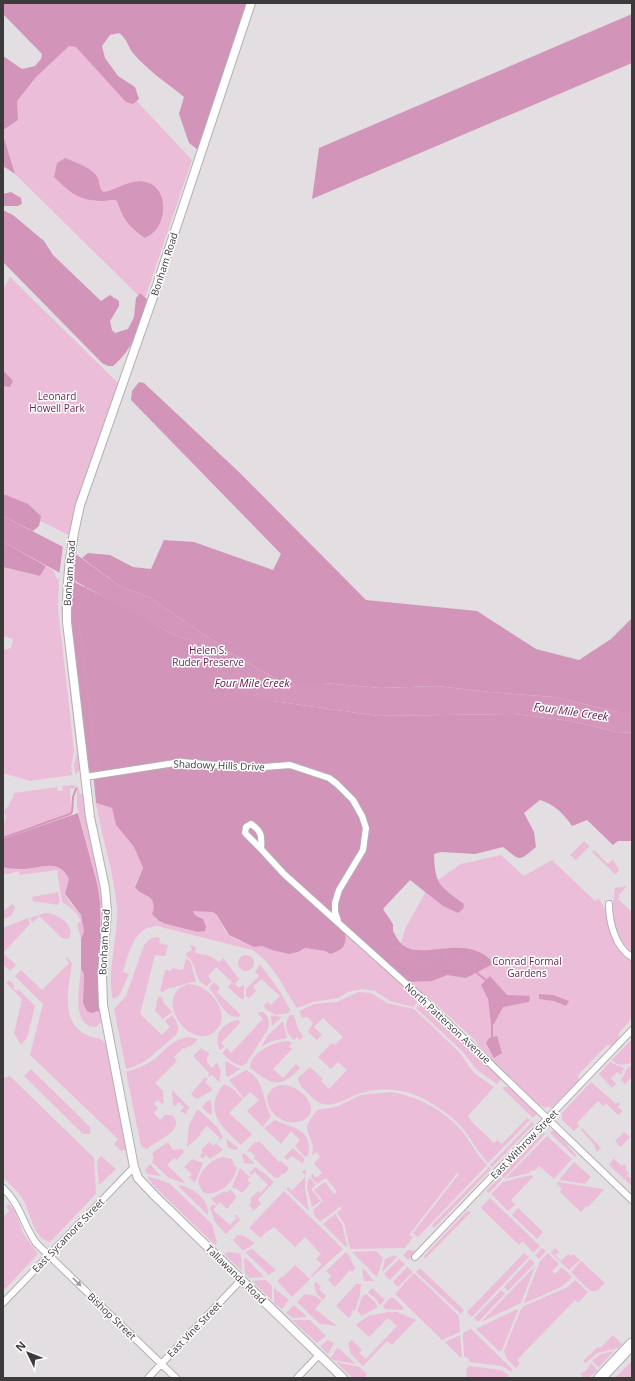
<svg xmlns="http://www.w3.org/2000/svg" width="635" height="1381" font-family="'Open Sans',sans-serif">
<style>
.green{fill:#ecbdd8}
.forest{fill:#d295b9}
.water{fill:#d497bb}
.pier{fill:#e3dee1}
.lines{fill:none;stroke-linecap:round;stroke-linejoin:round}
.stream{stroke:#d497bb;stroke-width:2}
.minor-casing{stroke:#b4afb2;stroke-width:8}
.tertiary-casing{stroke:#b4afb2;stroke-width:10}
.trunk-casing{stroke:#b4afb2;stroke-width:13}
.minor{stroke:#fff;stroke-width:6}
.tertiary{stroke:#fff;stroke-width:8}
.trunk{stroke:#fff;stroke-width:11}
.oneway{fill:#9e9c9e}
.labels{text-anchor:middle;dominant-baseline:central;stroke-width:3;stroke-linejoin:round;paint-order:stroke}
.street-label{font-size:10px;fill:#3d3a3c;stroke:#fff}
.park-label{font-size:10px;fill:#661f4f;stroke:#fff}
.water-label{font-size:11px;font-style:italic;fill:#672050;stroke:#fff}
</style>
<rect width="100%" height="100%" fill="#e3dee1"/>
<path class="green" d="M74 34 192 160 144 301 15 174 3 151V113Z
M10 277 121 386 71 536 3 503V289Z
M46 566 54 571 56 578 59 579 58 608 74 751 71 766 72 775 30 781 3 773V650L11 648 13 639 3 636V567L40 576Z
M61 598 80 764 79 771 75 774 74 764 77 754 62 620Z
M73 785 78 787 80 794H83C86 826 96 858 100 890 104 920 101 950 99 979L100 902 97 883 77 807V790L74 788 70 789 71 812 67 815 3 838V825L6 818 4 811 10 804 9 803 13 798 14 793 57 787 58 791H63L62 786Z
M96 803 112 808 116 825 134 847 143 868 135 885C137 887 139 891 141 893 151 899 157 899 152 914L159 921 166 924 198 932 205 931 206 927 201 917 195 915 193 911C197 909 209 910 214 912 222 916 222 930 229 935 239 943 250 943 261 946 271 948 281 954 291 953 296 953 301 951 305 948L325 951 330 954C341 951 348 946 345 933L419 1000 413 1007 390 1001 375 991 362 989 348 992 338 998 313 1002 297 1008C284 989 273 962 252 950L157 926C133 927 129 954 123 972L129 974 119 996 113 999C106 975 118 937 117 911 115 875 102 839 96 803Z
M584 841 590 846 576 860 570 855Z
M594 850 608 864 613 859 619 870 616 875 592 852Z
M501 855 524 876 552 860 595 901 598 898C614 915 608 949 632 961V1018L619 1033V1039L612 1046 607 1045 578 1075 579 1081 551 1108 548 1106 546 1108 538 1105 481 1049 475 1040 429 998 426 997 394 968 405 929 429 886 461 864Z
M52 865C61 868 65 870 69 879L65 894C71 910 92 915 81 939L77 924 81 921C77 912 70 907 62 902L57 870 20 875 19 871 8 874 3 873V867L19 869Z
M627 886 619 895 620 897 618 899 632 912V953C612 936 611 912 615 888Z
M58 892 60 901 58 905 33 901 32 897Z
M13 904 15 908 11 916 3 919V911Z
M45 913C56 913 76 924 69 938L67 939 62 938 39 916 32 923 30 918Z
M28 918 30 924 3 953 16 965 10 971 3 964V928Z
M156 937 160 938 159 943 168 945 165 956 155 955 140 1014 162 1035 170 1027 165 1021 172 1015C175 1019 179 1024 178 1030 177 1036 172 1038 168 1042 151 1055 148 1063 126 1069L114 1009 126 996 144 945 150 939Z
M190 945 196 947 195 953 210 956 219 962 223 958 239 979 235 984 239 988 242 985 244 986V998L242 1000 228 987 232 982 216 967 208 976 212 981 207 986C193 982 198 962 186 956V953L192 950Z
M238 963a8 8 0 1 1 16 0a8 8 0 1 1-16 0Z
M67 957 72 963C69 986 60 1018 83 1033 90 1038 100 1037 106 1043L126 1150 121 1151 114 1144 118 1139 30 1055 43 1004 15 976 21 970 42 990 69 963 66 959Z
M186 958 191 963 196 982C185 982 177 988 169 988L163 992 160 991 165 970 171 971 172 968 183 970Z
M260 964 279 990 290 1009 289 1013 276 1015 265 1009 264 1005 267 1002 271 1005 280 996 261 979 253 987 256 991 249 998 246 996V989L259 976 255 972Z
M81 969 84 974 83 1003 96 1013 100 1011 102 1021 96 1027C70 1027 80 985 81 969Z
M9 980 15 986 13 988 16 991 18 989 35 1006 27 1038 21 1045 14 1033 22 999 6 983Z
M214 982 220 988 217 992 240 1014 239 1017C222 1017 219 998 209 988Z
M189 984C209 984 235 1015 214 1032 188 1052 151 994 189 984Z
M358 992 371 993 387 1003 414 1009 459 1052 474 1073 494 1087 468 1116 471 1121 494 1143 497 1140 502 1144 527 1118 530 1120 488 1163C479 1153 473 1142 465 1131 452 1115 430 1100 410 1093 396 1089 380 1088 365 1092 343 1097 327 1117 308 1093 303 1088 299 1086 298 1078L310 1067 323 1079 321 1081 329 1089 347 1070 338 1062 331 1069 318 1057 332 1043 335 1045 343 1037 323 1018 314 1027 322 1035 317 1040 308 1032 313 1023 307 1017 302 1018 299 1011 314 1004 337 1002Z
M158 997H162L164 1003 172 1012 163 1019 155 1011Z
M421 1003 501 1076 500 1081 497 1084 476 1069 463 1052 416 1008Z
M259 1012H263C269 1016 270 1022 268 1029L246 1064 241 1066 232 1062 223 1054V1052L227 1048 231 1053 263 1019 258 1014Z
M271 1015 281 1017H282L272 1026Z
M290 1015H294L298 1029 303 1036 300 1040 297 1037 294 1040C286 1033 283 1024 290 1015Z
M239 1020 240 1023 221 1043 225 1047 220 1050C212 1034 224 1022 239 1020Z
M283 1021 287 1038 272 1041 261 1047 268 1035Z
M188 1037 198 1039 190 1047 188 1046 185 1049 183 1048 174 1057 177 1061 155 1083 163 1091 164 1102 162 1104 158 1100 154 1104 158 1108 154 1113 160 1120 165 1115H172C187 1130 156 1141 147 1149L141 1146 126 1072C136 1069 146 1065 155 1059 166 1049 172 1040 188 1037Z
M632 1039V1062C626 1066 617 1066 612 1060Z
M288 1041 292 1043 289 1046 292 1049 273 1069 283 1078 296 1064 300 1068C279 1090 272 1084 250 1068 249 1053 275 1041 288 1041Z
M201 1048 210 1054 207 1057V1062L212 1068 217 1062 221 1072 219 1082 212 1075 209 1077 208 1076 209 1073 193 1056Z
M226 1061 240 1069 228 1077 226 1075 225 1062Z
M610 1062 624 1068 621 1075 617 1072 611 1078 616 1084 612 1088 599 1074Z
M632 1065V1077L625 1084 621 1080C625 1074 625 1069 632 1065Z
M31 1069 90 1127V1134H83L24 1076Z
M246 1070C265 1079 262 1100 271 1116L263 1127 247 1111 259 1100 250 1092 244 1098 229 1080Z
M10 1076 94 1158 96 1194 50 1242C32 1238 31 1211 22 1198 17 1190 10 1184 3 1178V1078Z
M205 1077 208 1079 205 1082 213 1090 197 1099 191 1094Z
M591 1082 616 1104 618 1102 620 1104 618 1107 623 1111 618 1115 606 1103 603 1106 598 1101 577 1123 579 1126 574 1131 562 1120V1113Z
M224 1084 232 1088 243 1099 229 1113 252 1134 241 1145C222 1127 202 1111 224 1084Z
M281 1085C303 1084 324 1113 301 1121 276 1130 251 1092 281 1085Z
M505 1087H511L536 1110 537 1114 533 1118 502 1088Z
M172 1090 189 1107 186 1114 180 1111 184 1107 179 1102 175 1106 173 1104Z
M391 1092C418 1096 448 1112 465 1135 472 1145 478 1156 487 1165L418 1237 413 1233 459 1174 457 1173 409 1235 413 1237 405 1248 350 1249 344 1223 337 1213 342 1208 341 1206 321 1221C317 1220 313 1214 313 1210L323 1201 314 1190 325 1182 334 1194 337 1192 326 1178 317 1184 311 1177 312 1173 316 1178 322 1173 314 1163 320 1157 317 1152 312 1155 313 1146 307 1129 308 1123 317 1110 336 1107 361 1095Z
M211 1100 212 1113 210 1115 202 1107 206 1102Z
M197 1110H199L218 1128 223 1137 218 1142 220 1138 207 1126 200 1133 201 1135 187 1147 189 1125Z
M275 1120C292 1128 314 1129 308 1156L305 1157 295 1146 300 1140 291 1131 281 1144 264 1128Z
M532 1122 534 1124 492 1167 490 1165Z
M582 1128 601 1148 597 1152 593 1143 581 1130Z
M553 1130C563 1136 568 1147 576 1155L575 1157 550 1133Z
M543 1132 545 1134 504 1178 501 1175Z
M624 1132 630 1137 621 1147 615 1141Z
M547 1136 572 1159 554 1179 539 1166 534 1171 532 1170 529 1173 505 1179Z
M226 1138 238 1148 236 1150 228 1148Z
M259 1141 279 1162 281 1161 289 1168 285 1174 283 1173 278 1178 276 1177 275 1178 254 1158 255 1156 250 1151 248 1152 247 1151 255 1142 257 1143Z
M168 1142 173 1150 182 1149 184 1152 177 1160 174 1158 167 1165 185 1182 183 1183 169 1178 152 1162 154 1158 152 1153Z
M209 1142 213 1146 216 1143 223 1150 210 1159 206 1155 203 1159 200 1156 203 1152 201 1150Z
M293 1148 304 1158V1161L302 1163 292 1156 287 1160 284 1157Z
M244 1153 254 1163V1164L244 1163 242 1155Z
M616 1155 614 1159 622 1166 624 1164 627 1167 625 1169 629 1173 627 1175 630 1178 632 1176V1186L609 1165Z
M101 1156 116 1169 99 1185 97 1161Z
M223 1157 232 1159 235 1167H237C235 1181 219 1198 203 1192L198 1183C200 1170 211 1159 223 1157Z
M192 1159 203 1163 195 1183 189 1177 192 1174 184 1167Z
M574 1162 591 1177 585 1184 559 1180Z
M150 1164 160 1175V1176L147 1174 145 1170Z
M255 1167 265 1174 274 1182 258 1199 261 1204 252 1212 253 1209 250 1206 248 1207 251 1203V1198L258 1191 260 1193 268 1185 255 1172 251 1175 249 1173Z
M489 1167 491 1169 434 1228 432 1225Z
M240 1168 250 1177 247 1180 251 1183 242 1193 236 1188 234 1189 232 1187Z
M306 1169 305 1187 309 1211 286 1189 288 1187 292 1191 306 1176 302 1172Z
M531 1175 533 1177 511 1200 515 1205 508 1211 491 1194 503 1182Z
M147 1176 169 1183 212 1224 217 1243 215 1245 153 1185Z
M500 1177 502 1179 489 1193 486 1191Z
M310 1178 316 1185 311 1189 321 1201 312 1207 307 1187 308 1180Z
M558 1182 603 1189 604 1190 588 1207 586 1206 581 1212 560 1192 562 1189 557 1184Z
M180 1185C194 1189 209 1199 208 1215L179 1187Z
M230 1189 236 1196V1198L227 1209 220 1202 217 1205 211 1199 224 1191 227 1193Z
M284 1191 343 1249 312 1277 311 1276 322 1264 316 1259 321 1254 305 1237 295 1247 274 1227 264 1234 261 1238 249 1228Z
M490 1198 540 1246 533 1253 523 1241 519 1245 481 1208Z
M9 1204 15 1211 24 1235 38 1254 3 1291V1217L9 1211 6 1206Z
M213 1204 216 1206 213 1210 230 1225 237 1218 234 1216 236 1214 240 1220 226 1234 215 1222 210 1208Z
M518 1208 543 1232 537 1239 512 1215Z
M467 1211 471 1212 425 1259 424 1256Z
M335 1214 342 1224 347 1245 346 1247 323 1224Z
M238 1235 244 1236 255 1243 243 1251 233 1240Z
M542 1248 546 1251 539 1259 535 1255Z
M555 1248 559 1252 555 1255 561 1261 568 1254 571 1256 573 1254 580 1260 569 1270 551 1253Z
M252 1249 276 1270 269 1275 245 1252Z
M408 1250 417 1251 408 1260 403 1255Z
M376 1251 383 1258 377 1277 352 1252Z
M229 1252 238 1253 241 1255 242 1271 224 1254Z
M346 1252 351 1258 350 1259 354 1266 356 1267 352 1272 350 1270 335 1287 328 1280 331 1276 326 1271Z
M524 1253 529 1257 472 1317 467 1312Z
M548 1253 559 1264 552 1271 555 1274 562 1267 572 1277 563 1286 525 1303 524 1302 540 1261Z
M395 1255 397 1257 382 1272 385 1259Z
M244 1258 247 1259 264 1277 249 1278 245 1274Z
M399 1259 405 1264 390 1280 384 1274Z
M530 1259 535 1263 508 1291 504 1287Z
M581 1261 605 1283 597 1291H590L571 1272Z
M295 1265 310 1279 292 1297 277 1281 282 1276 283 1277Z
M535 1266 521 1303 481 1322Z
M407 1267 413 1272 398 1287 393 1282Z
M420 1268 464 1310 461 1313 463 1316 416 1272Z
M362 1269H364L374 1281H364Z
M414 1273 459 1316 460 1332 442 1340 395 1294Z
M266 1280 272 1286V1300L252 1281Z
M575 1280 588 1292 578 1303 575 1300 517 1360 520 1363 516 1368 507 1359 504 1351 521 1309 524 1306 568 1287Z
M316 1282 321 1286 319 1289 326 1296 323 1300 317 1294 314 1284Z
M356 1284H361L360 1295 355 1311 353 1310 351 1313 352 1314 349 1318 336 1306Z
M274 1288 289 1300 282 1309 274 1303Z
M372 1288 385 1300 380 1305 374 1297 368 1293Z
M501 1290 505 1294 478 1322 474 1318Z
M305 1294 315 1296 322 1301 315 1309 337 1326 320 1324 297 1302Z
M366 1294 374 1301 378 1307 362 1316 357 1311 362 1297Z
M390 1298H394L403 1307V1310L385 1309 383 1306Z
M294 1305 306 1316V1317L293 1318 287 1314 286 1313Z
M517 1309 518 1310 502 1350 499 1351 476 1329Z
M388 1312H397L416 1320 392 1345 387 1341 363 1366 351 1354 348 1343 352 1340 362 1350 359 1353 366 1359 397 1326 388 1318 369 1337 356 1325 368 1316Z
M292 1320H310L326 1336 317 1343Z
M471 1329 513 1370 511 1372 502 1366 470 1362 469 1359 464 1356 463 1333Z
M460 1335 462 1357H460L445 1342Z
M613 1335 622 1344 618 1348 597 1353 586 1363 583 1361 598 1347 600 1348Z
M328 1340 334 1343 328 1354 320 1346Z
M337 1348H338L356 1364 333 1360 331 1358Z
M614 1351 599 1367 592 1361 601 1354Z
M632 1361V1378H615Z
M336 1362 359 1367 367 1374 364 1378H353Z
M591 1363 597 1370 589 1378H584L580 1374 587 1370Z
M469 1366 500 1370 509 1375 506 1378H467L466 1369Z"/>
<path class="forest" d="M3 3H248L198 150 189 143 179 114 184 97C167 83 147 70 133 53 127 45 128 40 119 33L110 35 102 46 105 58 118 76 135 87 139 99 133 104 126 102 76 47 69 46 36 77 17 101 18 120 3 130V56L22 69 35 66 41 59 42 54 3 14Z
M632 14V63L312 199 319 148Z
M3 135 15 174 3 166Z
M11 192 21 198 22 204 18 206H3V194Z
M3 210 13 215 44 241 53 255 101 301 110 295 119 301V306L110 321 112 330 115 333 128 329 134 317 136 298 140 293 147 299C139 325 135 348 113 366H108L102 363 3 262Z
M3 370 13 381 10 387 3 386Z
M139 382 144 383 240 473 366 600 477 611 536 649 579 660 611 639 632 618V712H618L554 697 490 692 437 686 381 688 324 683H282L230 652 149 597 121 587 82 558 88 553 110 555 133 567 151 569 164 540 194 542 273 570 281 554 131 400 132 391Z
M3 494 28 504 41 516 39 526 33 531 3 516Z
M3 542 46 566 40 576 3 567Z
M72 581 115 602 174 635 190 640 215 662 220 670 273 701 379 716 514 714 571 721 617 732 632 733V841H618L613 845 587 820 572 826C563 813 555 805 540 800L524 813 534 832 536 847C518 862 521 861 503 847L475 854 441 852 434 854C435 886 440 886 464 904L463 909 458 913 443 906 410 880 383 909 393 924V931C396 936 399 943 404 946 424 960 465 933 492 961L491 965 466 978 447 975 432 981 408 982 358 938 345 933C348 946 341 951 330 954L325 951 305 948 298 952 289 954 272 950 262 946 254 947 229 935 217 915 213 912 193 911 195 915 203 919 206 927 205 931 198 932 166 924 159 921 152 914C159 894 142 898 135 887L143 868 134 847 116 825 112 808 96 803 94 781 87 765 69 626Z
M78 813 97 883 100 902V1011L91 1013 87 1011 83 1003 84 974 81 969V939L84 931 81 915 65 894 69 879C58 856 39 870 19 869 14 869 8 868 3 867V839Z"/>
<path class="water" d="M65 158C74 162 90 167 96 175 100 180 98 187 103 192 119 190 133 175 151 184 170 194 166 230 145 238 129 227 123 219 117 201 111 198 107 202 101 201 77 200 70 192 54 177L57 163Z
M3 516 73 552 121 587 149 597 230 652 282 683H324L381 688 437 686 490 692 554 697 618 712H632V733L617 732 571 721 514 714 379 716 273 701 246 695 220 678 217 670 219 669 215 662 190 640 174 635 3 542Z
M490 976 507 995 530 996 529 1002 503 1007 494 1024H491L488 999 481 985Z
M539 994 553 995 569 1001 566 1006 554 1001 539 999Z
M497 1036 502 1053 494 1058 486 1043 489 1038Z"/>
<path class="pier" d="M63 546 75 551 72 583 59 576Z"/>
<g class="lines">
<path class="stream" d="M86 587 80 599V630L97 765
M3 838 70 814 72 812 73 797 76 789
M392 949 402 948V954C421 965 431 967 448 951L446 958 448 964 453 963V967L456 966V961L463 958 466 965 471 959 474 961C471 971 478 974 486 980
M492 1037V1024"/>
<g class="minor-casing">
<path id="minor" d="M85 777 181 762 251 768 290 765 329 778 337 784 353 800 362 816 366 828 363 850 339 890 335 903V912L338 921
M261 849 245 833 246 827 251 824C262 831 262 837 261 849L284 874 423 999 632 1200
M609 904C609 921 615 948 632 957
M3 1188C20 1204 23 1224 36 1243L176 1378
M415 1257 632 1030
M3 1303 134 1167
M148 1378 241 1280
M297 1378 319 1355"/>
</g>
<g class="tertiary-casing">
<path id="tertiary" d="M251 3 152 300 80 505C70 545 66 581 67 622L90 817 105 888 107 911 102 976 103 1005 134 1167 138 1178 154 1195 343 1378"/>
</g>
<g class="trunk-casing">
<path id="trunk" d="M600 1378 632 1344"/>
</g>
<use href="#minor" class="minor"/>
<use href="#tertiary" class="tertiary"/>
<use href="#trunk" class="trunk"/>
</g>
<defs><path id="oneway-solid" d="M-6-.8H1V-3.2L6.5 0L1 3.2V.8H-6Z"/></defs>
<use class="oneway" href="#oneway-solid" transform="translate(77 1282) rotate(44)"/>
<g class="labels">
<g class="street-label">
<text transform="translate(164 264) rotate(-72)">Bonham Road</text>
<text transform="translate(69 573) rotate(-86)">Bonham Road</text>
<text transform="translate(219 765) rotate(2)">Shadowy Hills Drive</text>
<text transform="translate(104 942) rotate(-87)">Bonham Road</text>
<text transform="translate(448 1023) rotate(43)">North Patterson Avenue</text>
<text transform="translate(524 1144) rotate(-46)">East Withrow Street</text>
<text transform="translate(68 1235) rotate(-46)">East Sycamore Street</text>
<text transform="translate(236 1274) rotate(44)">Tallawanda Road</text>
<text transform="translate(112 1316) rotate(44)">Bishop Street</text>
<text transform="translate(194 1329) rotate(-46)">East Vine Street</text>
</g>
<g class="park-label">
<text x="57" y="396">Leonard<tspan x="57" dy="12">Howell Park</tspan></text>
<text x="208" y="650">Helen S.<tspan x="208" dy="12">Ruder Preserve</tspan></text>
<text x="527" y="961">Conrad Formal<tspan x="527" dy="12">Gardens</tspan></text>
</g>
<g class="water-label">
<text x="252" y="682">Four Mile Creek</text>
<text transform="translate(571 711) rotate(8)">Four Mile Creek</text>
</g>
</g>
<rect width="635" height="1381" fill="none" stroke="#3d3a3c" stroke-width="8"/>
<g transform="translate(28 1353) rotate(313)" stroke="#ffffff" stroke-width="3" paint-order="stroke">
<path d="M0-3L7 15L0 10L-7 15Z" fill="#3d3a3c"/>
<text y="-6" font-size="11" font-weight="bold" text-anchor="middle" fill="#3d3a3c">N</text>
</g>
</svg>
